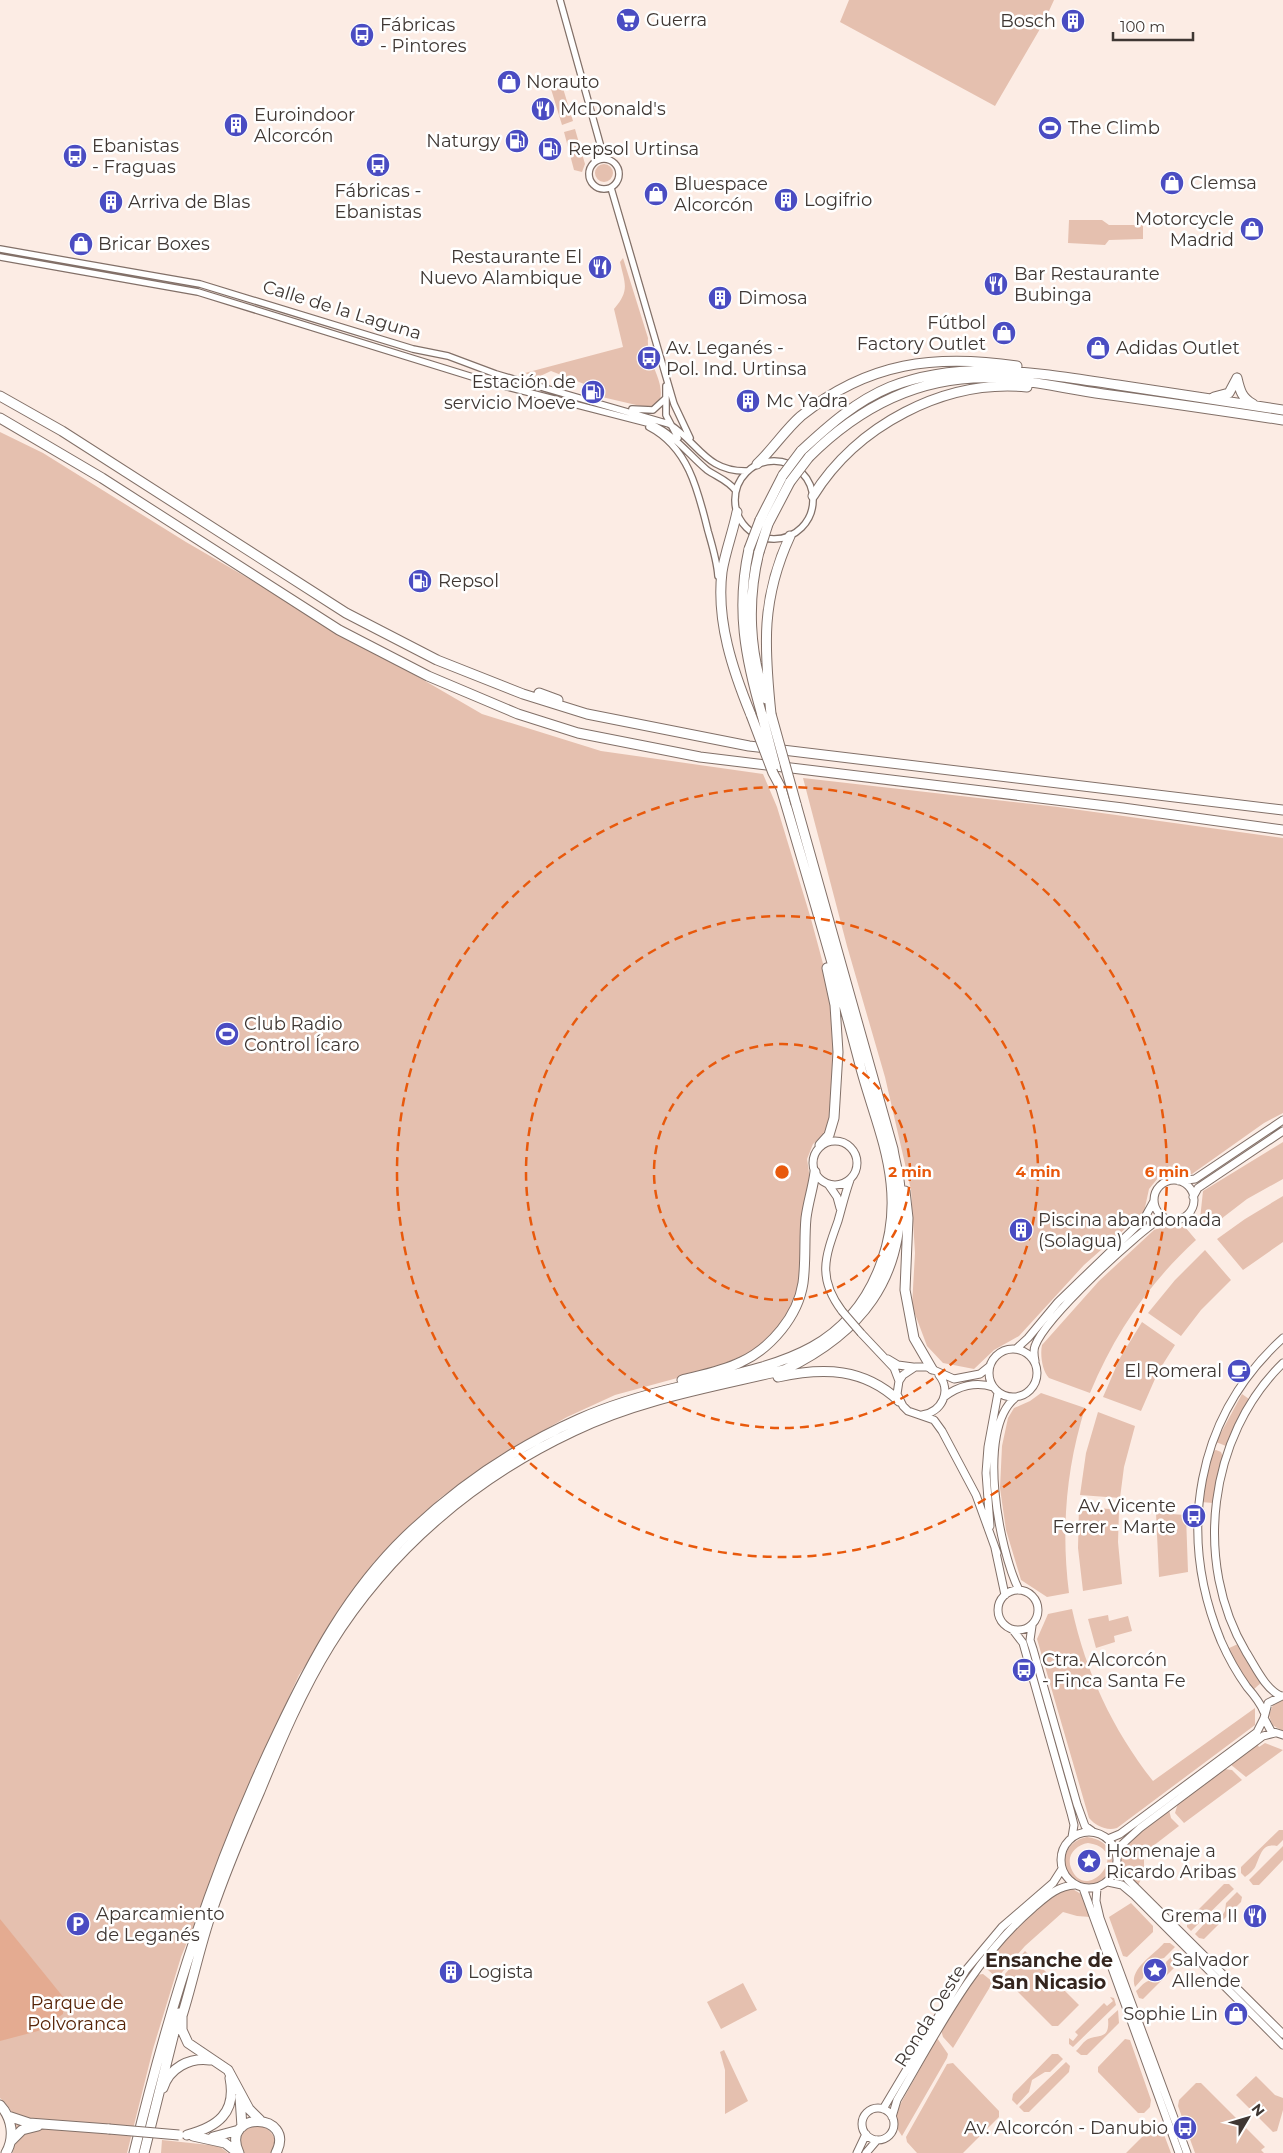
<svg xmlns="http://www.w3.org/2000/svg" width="1283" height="2153" font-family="Montserrat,sans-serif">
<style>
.green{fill:#e5c0af;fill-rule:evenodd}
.forest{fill:#e4ab91}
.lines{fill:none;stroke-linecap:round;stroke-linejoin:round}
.minor-casing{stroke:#827068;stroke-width:8}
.major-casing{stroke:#827068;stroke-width:9}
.highway-casing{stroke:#827068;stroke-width:11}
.minor{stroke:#fff;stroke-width:5.5}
.major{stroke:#fff;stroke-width:7}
.highway{stroke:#fff;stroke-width:9}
.major-bridge-casing{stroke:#827068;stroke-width:9;stroke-linecap:butt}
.highway-bridge-casing{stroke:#827068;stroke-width:11;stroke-linecap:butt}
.major-bridge{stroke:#fff;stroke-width:7}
.highway-bridge{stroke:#fff;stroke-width:9}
.ring{fill:none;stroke:#e8590c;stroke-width:2.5;stroke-dasharray:9 6}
.labels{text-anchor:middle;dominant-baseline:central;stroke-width:5;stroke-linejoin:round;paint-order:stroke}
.poi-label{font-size:18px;fill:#3f3733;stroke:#fff;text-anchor:start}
.street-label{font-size:18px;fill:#3f3733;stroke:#fff}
.park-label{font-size:18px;fill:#572407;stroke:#fff}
.neighbourhood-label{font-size:19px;font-weight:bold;fill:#34251e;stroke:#fff}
.centre{fill:#e8590c;stroke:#fff;stroke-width:2.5}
.ring-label{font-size:15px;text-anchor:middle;font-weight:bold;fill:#e8590c;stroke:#fff;stroke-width:5;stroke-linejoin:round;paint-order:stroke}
</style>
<rect width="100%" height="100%" fill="#fcece4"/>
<path class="green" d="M849 0H1054L1044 22 995 106 840 22Z
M562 85 573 121 562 125 551 89Z
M575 129 585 164 582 172 574 170 564 132Z
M595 173a9 9 0 1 1 18 0a9 9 0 1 1-18 0Z
M1069 220H1102L1109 225H1143V239L1109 240 1105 245 1068 243Z
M623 258 648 338C646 364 667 381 659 403L649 408 602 397 597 389 551 371 536 378 525 373 623 347 614 309C630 290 625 284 620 262Z
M0 432 43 453 186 542 482 714 601 751 763 774 777 807 811 919 829 986 835 1021 831 1116 825 1134 813 1144 807 1159 811 1186 801 1275 796 1299 778 1330 756 1350 714 1368 615 1395 567 1417 501 1455 440 1498 374 1562 299 1675 266 1747 181 1957 153 2049 127 2153H13C14 2130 21 2116 0 2098Z
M803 778 1058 807 1283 838V1113L1264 1123 1192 1174H1172L1158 1178 1149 1189 1144 1212 1084 1265 1019 1336 994 1350 974 1369 943 1363 927 1346 912 1306 915 1253 911 1190 885 1077 847 946Z
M1283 1142V1179L1247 1199 1208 1229 1200 1219 1203 1191Z
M1283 1196V1242L1243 1270 1217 1239 1245 1219Z
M1162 1227H1185L1196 1240C1149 1283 1115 1333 1090 1393L1049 1378C1042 1371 1040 1354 1042 1345L1099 1281 1154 1230Z
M1205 1250 1231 1280 1201 1310 1181 1336 1148 1313 1175 1280Z
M1142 1322 1175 1345 1158 1372 1141 1411 1103 1397 1120 1358Z
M1041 1393 1085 1408C1066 1469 1061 1530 1069 1593L1047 1597 1021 1580 1006 1530 1000 1488 1002 1446 1008 1418 1014 1408 1030 1401Z
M1242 1394 1249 1399 1226 1446 1216 1442Z
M1098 1412 1135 1426 1124 1467 1120 1498 1080 1495 1086 1453Z
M1216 1450 1221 1452 1223 1457 1216 1481 1213 1503 1201 1502 1205 1480 1213 1451Z
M1079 1506 1119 1510 1118 1542 1122 1584 1083 1591 1078 1548Z
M1156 1513 1186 1515 1188 1572 1159 1577Z
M1072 1609C1086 1673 1113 1730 1153 1781L1255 1708V1725L1117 1828C1106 1831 1096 1826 1089 1818L1037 1639 1048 1614Z
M1108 1615 1109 1621 1128 1616 1132 1631 1114 1636 1115 1642 1096 1648 1088 1619Z
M1238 1644 1262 1682 1253 1690 1227 1649Z
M1283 1699V1731L1272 1725 1269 1715 1273 1705Z
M1265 1743 1283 1750 1246 1777 1230 1764 1257 1744 1259 1747Z
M1224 1769 1232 1770 1242 1780 1184 1823 1175 1813 1178 1803Z
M1169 1810 1171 1818 1179 1826 1144 1853V1871L1138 1886C1134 1882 1128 1877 1125 1872 1106 1846 1152 1823 1169 1810Z
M1279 1830H1283V1840L1277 1846C1262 1843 1261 1854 1256 1865 1255 1869 1249 1874 1245 1877L1241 1873V1867Z
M1087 1837C1104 1839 1117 1851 1111 1869 1109 1876 1103 1882 1095 1884 1064 1894 1050 1845 1087 1837ZM1088 1843C1134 1849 1086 1906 1071 1868 1066 1855 1076 1845 1088 1843Z
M1283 1846V1860L1259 1885H1253L1249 1880Z
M1224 1884H1229L1234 1889 1191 1931 1187 1927V1921Z
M1071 1888 1081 1894 1090 1917 1077 1916 1063 1912 1025 1946 997 1978 988 1970 981 1968C1000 1943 1040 1894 1071 1888Z
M1237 1892 1242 1897 1241 1902 1204 1939 1199 1938 1195 1934 1205 1923 1220 1919 1225 1911 1226 1903Z
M1131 1903 1153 1926V1932L1127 1957 1123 1956 1109 1917Z
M1164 1943H1170L1175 1947 1164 1958 1151 1961 1144 1970 1143 1978 1135 1987C1128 1969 1154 1955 1164 1943Z
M1178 1950 1182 1954V1960L1178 1958 1173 1962 1176 1966 1143 1999 1139 1998 1136 1991C1139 1989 1142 1984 1146 1982 1156 1977 1169 1978 1166 1962Z
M1025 1951 1079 2005 1058 2026H1052L1006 1980 1005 1974Z
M983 1974 993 1982 953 2048 943 2037 941 2030 976 1975Z
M743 1983 757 2010 721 2029 707 2002Z
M1110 1997 1114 1998 1116 2005 1073 2047 1069 2044V2038L1073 2041 1078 2035 1075 2032 1104 2003 1107 2006 1113 2001Z
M1118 2010 1119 2023 1087 2055H1081L1076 2051C1080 2047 1084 2041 1088 2039 1099 2034 1110 2040 1108 2019Z
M937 2038 948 2054 947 2058 902 2136 898 2130 896 2112Z
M1125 2039 1130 2040 1151 2100 1150 2107 1144 2113H1138L1098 2072V2067Z
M724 2050 748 2101 725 2114V2070L720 2052Z
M1052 2054H1058L1063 2059 1050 2072H1045L1032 2080 1029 2092 1017 2105 1012 2100 1013 2094Z
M1066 2062 1070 2066 1069 2072 1029 2112H1024L1019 2107Z
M953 2063 999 2111V2117L963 2153H917L907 2142 906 2137 947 2064Z
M1256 2076 1275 2095 1283 2098V2110L1277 2131 1273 2132 1236 2095Z
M1196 2083H1201L1265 2147 1261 2150 1264 2153H1195L1178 2106 1179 2100Z
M1156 2123 1160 2124 1171 2153H1126Z
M262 2125C273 2132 279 2140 271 2153H244C234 2136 245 2126 262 2125Z
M162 2140 219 2146 228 2153H161Z"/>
<path class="forest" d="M0 1919 64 1998 63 2014 38 2031 0 2041Z"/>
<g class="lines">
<g class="minor-casing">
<path id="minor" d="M560 0 604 158
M589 174a15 15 0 1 1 30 0a15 15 0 1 1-30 0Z
M611 188 674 404 690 438
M0 249 200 284 413 349 448 356 496 374 669 424C699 443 706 472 747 471
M0 257 198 292 492 383 651 424C675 435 688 454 707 470 717 477 728 480 736 491
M666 386V415L678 438
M632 409 653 410 665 399
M649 427C688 447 698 490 708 531 712 545 717 561 718 576
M735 500a39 39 0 1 1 78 0a39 39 0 1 1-78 0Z"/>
</g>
<g class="major-casing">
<path id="major" d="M813 1163a22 22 0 1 1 44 0a22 22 0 1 1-44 0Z
M1154 1200a20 20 0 1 1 40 0a20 20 0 1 1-40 0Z
M1179 1181 1195 1179 1283 1120
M828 1184 837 1197 840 1208
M1193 1197 1198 1188 1283 1131
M842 1311C817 1278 825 1257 838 1221 842 1207 845 1194 850 1180
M861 1333 894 1368 899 1381
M989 1373a24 24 0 1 1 48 0a24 24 0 1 1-48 0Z
M1016 1349 1028 1338 1058 1302 1144 1219 1154 1201
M888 1359 898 1365 913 1367
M1035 1361C1034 1356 1033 1351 1035 1346 1045 1318 1136 1233 1163 1217
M990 1366 980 1374 954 1379 927 1367H915L903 1375 899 1381 897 1394 903 1406 908 1411 934 1420 942 1431 976 1495 997 1553
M944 1397C958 1386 976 1381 993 1387
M1015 1398C976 1430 999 1550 1019 1590
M922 1415C942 1412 952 1391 939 1375
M990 1526 986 1473 988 1447 998 1393
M995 1548 1005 1595
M998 1610a20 20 0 1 1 40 0a20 20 0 1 1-40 0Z
M1032 1626 1030 1640 1033 1649 1077 1804 1085 1826 1092 1831
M1013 1630 1023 1643 1071 1813 1074 1825 1072 1837
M1281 1696C1265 1689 1255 1666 1246 1652 1193 1563 1208 1436 1283 1363
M1282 1696 1268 1703 1264 1718 1271 1731 1283 1735
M1264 1712C1260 1702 1254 1695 1247 1687 1237 1673 1228 1657 1221 1641 1177 1534 1195 1418 1283 1338
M1061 1860a28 28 0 1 1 56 0a28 28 0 1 1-56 0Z
M1108 1839 1120 1834 1257 1732 1264 1718
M1116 1850 1140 1828 1263 1736 1275 1733
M1117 1865 1128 1880 1283 2034
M1108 1882 1122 1885 1134 1895 1283 2045
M1083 1888 1179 2153
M1097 1888 1096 1901 1100 1918 1187 2153
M862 2124a16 16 0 1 1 32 0a16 16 0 1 1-32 0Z
M883 2109 966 1970 1002 1927 1053 1883 1062 1869
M892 2117 897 2100C937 2032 972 1961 1033 1908 1046 1897 1057 1886 1075 1885
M857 2153 866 2134
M866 2153 877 2140"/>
</g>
<g class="highway-casing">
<path id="highway" d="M1237 378C1240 391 1242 398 1253 404
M0 396 62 431 346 613 437 660 523 694 587 714 749 746 1283 810
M1214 397 1229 393 1237 378
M0 418 102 478 339 630 428 676 518 714 578 733 700 757 1123 808 1283 830
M801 451C828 426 856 401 890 387 965 358 1042 374 1118 385 1173 393 1228 402 1283 410
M809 457C861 405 923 374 998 378 1033 381 1068 389 1103 394 1163 402 1223 411 1283 420
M757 464C773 449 785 430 801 416 868 362 935 354 1017 366
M813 496C856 426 944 379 1027 387
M737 512C733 532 725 552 722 572 716 621 733 671 751 715
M760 520 783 475
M768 524 790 482
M749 549C736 608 745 657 762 715
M759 552C747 600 749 653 766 699
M539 693 558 700
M771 714C764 646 761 599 790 536
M820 1145 829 1135 834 1118 838 1052 835 1005 827 968
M905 1191 908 1218 905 1290 914 1338 932 1369
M778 1377C824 1367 864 1368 899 1401
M682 1380C702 1375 723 1371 741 1362 771 1348 798 1316 803 1283 806 1261 804 1239 806 1218 808 1202 813 1188 815 1172
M163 2088C169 2068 190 2057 210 2060
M240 2097 242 2127
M0 2105C12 2118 15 2137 6 2153
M8 2116 29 2123 109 2129
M260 2120 249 2109 228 2070 188 2043 182 2030V2016C193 1981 200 1945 212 1911 226 1870 243 1830 260 1791 280 1742 302 1690 330 1645 389 1550 474 1478 574 1431 640 1399 713 1387 784 1370 861 1333 904 1279 900 1191 900 1177 895 1163 893 1149L796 804
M187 2135C217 2127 237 2113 230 2078
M193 2136 225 2143 238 2153
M213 2137 239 2130
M11 2141 22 2130 38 2126
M134 2153C169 2008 213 1867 278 1732 312 1660 348 1592 406 1536 456 1488 516 1447 579 1419 611 1405 645 1395 679 1387 766 1366 848 1359 882 1261 891 1236 894 1210 891 1183 887 1143 870 1104 860 1065 836 972 808 880 781 788
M144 2153 179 2013
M239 2153C219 2110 297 2112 276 2153"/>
</g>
<use href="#minor" class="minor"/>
<use href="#major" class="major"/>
<use href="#highway" class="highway"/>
<g class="major-bridge-casing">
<path id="major-bridge" d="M842 1311 861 1333"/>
</g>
<g class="highway-bridge-casing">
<path id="highway-bridge" d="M783 475 801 451
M790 482 809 457
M749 549 760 520
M759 552 768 524
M771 714 796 804
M751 715 773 773 781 788
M762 715 775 765
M109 2129 179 2135"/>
</g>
<use href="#major-bridge" class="major-bridge"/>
<use href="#highway-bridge" class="highway-bridge"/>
</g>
<g class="ring">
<circle cx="782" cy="1172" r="128"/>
<circle cx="782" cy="1172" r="256"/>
<circle cx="782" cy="1172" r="385"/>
</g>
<defs>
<g id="supermarket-disc" transform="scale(1.25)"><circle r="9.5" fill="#4a4cc2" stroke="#fff"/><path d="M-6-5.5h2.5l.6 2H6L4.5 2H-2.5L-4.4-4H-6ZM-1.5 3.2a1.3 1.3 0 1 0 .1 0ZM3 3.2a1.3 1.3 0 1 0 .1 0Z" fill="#fff"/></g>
<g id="building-disc" transform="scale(1.25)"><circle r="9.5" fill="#4a4cc2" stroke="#fff"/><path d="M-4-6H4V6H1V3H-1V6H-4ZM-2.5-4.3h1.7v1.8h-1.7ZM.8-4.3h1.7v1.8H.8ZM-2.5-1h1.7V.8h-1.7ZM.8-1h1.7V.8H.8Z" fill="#fff"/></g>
<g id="bus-disc" transform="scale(1.25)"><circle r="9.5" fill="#4a4cc2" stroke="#fff"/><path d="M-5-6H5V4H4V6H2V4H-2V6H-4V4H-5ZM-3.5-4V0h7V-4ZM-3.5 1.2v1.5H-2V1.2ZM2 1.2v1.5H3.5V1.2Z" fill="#fff"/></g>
<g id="shop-disc" transform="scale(1.25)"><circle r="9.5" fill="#4a4cc2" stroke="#fff"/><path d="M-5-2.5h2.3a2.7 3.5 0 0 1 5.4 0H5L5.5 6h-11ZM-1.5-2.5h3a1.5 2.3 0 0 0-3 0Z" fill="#fff"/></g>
<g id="restaurant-disc" transform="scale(1.25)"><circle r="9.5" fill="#4a4cc2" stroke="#fff"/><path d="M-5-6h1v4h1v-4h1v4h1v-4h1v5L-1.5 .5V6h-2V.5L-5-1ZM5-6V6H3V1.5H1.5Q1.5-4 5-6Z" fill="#fff"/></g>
<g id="stadium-disc" transform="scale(1.25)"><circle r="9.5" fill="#4a4cc2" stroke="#fff"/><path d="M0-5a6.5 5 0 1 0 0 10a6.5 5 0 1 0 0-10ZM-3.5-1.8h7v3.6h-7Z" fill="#fff"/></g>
<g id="fuel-disc" transform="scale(1.25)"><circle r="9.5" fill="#4a4cc2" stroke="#fff"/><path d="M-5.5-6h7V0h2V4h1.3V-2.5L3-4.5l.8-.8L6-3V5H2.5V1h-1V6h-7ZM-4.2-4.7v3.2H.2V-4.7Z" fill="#fff"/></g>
<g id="cafe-disc" transform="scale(1.25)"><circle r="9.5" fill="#4a4cc2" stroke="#fff"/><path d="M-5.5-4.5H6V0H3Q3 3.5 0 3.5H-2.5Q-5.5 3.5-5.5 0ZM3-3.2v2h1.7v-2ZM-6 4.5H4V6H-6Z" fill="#fff"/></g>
<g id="sight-disc" transform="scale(1.25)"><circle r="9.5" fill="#4a4cc2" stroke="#fff"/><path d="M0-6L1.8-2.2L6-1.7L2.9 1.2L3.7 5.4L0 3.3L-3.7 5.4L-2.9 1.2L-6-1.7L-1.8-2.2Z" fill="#fff"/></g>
<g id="parking-disc" transform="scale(1.25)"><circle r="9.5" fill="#4a4cc2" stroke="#fff"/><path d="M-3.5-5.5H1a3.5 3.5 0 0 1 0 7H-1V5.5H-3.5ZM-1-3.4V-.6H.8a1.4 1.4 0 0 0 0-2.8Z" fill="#fff"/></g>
</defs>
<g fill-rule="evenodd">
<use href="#supermarket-disc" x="628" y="20"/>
<use href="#building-disc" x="1073" y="21"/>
<use href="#bus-disc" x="362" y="35"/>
<use href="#shop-disc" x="509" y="82"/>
<use href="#restaurant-disc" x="543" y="109"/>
<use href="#building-disc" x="236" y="125"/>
<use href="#stadium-disc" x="1050" y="128"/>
<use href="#fuel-disc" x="517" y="141"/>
<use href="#fuel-disc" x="550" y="149"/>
<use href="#bus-disc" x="75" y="156"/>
<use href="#bus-disc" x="378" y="165"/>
<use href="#shop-disc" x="1172" y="183"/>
<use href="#shop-disc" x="656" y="194"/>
<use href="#building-disc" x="786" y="200"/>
<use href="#building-disc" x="111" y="202"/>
<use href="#shop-disc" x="1252" y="229"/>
<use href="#shop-disc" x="81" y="244"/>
<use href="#restaurant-disc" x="600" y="267"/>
<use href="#restaurant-disc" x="996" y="284"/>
<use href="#building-disc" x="720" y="298"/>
<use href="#shop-disc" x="1004" y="333"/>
<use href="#shop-disc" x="1098" y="348"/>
<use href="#bus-disc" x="649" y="358"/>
<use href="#fuel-disc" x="593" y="392"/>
<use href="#building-disc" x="748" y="401"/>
<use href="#fuel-disc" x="420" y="581"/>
<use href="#stadium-disc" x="227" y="1034"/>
<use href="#building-disc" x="1021" y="1230"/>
<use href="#cafe-disc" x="1239" y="1371"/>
<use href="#bus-disc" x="1194" y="1516"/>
<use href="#bus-disc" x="1024" y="1670"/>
<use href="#sight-disc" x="1089" y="1861"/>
<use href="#restaurant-disc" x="1255" y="1916"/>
<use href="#parking-disc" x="78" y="1924"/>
<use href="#sight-disc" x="1155" y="1970"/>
<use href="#building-disc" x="451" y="1972"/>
<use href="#shop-disc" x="1236" y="2014"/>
<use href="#bus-disc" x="1185" y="2128"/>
</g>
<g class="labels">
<g class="poi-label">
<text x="646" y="20">Guerra</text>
<text x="1056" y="21" text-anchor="end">Bosch</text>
<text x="380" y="25">Fábricas<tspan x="380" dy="21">- Pintores</tspan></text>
<text x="526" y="82">Norauto</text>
<text x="560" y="109">McDonald's</text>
<text x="254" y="115">Euroindoor<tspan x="254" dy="21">Alcorcón</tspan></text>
<text x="1068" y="128">The Climb</text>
<text x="500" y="141" text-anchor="end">Naturgy</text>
<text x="92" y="146">Ebanistas<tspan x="92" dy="21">- Fraguas</tspan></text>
<text x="568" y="149">Repsol Urtinsa</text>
<text x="1190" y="183">Clemsa</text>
<text x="674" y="184">Bluespace<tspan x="674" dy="21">Alcorcón</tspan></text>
<text x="378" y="191" text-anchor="middle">Fábricas -<tspan x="378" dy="21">Ebanistas</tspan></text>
<text x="804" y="200">Logifrio</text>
<text x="128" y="202">Arriva de Blas</text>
<text x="1234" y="219" text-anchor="end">Motorcycle<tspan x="1234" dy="21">Madrid</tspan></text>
<text x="98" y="244">Bricar Boxes</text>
<text x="582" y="257" text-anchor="end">Restaurante El<tspan x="582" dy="21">Nuevo Alambique</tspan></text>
<text x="1014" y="274">Bar Restaurante<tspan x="1014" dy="21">Bubinga</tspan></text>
<text x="738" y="298">Dimosa</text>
<text x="986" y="323" text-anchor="end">Fútbol<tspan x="986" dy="21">Factory Outlet</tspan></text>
<text x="666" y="348">Av. Leganés -<tspan x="666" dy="21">Pol. Ind. Urtinsa</tspan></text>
<text x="1116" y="348">Adidas Outlet</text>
<text x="576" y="382" text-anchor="end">Estación de<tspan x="576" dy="21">servicio Moeve</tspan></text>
<text x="766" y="401">Mc Yadra</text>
<text x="438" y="581">Repsol</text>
<text x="244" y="1024">Club Radio<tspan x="244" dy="21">Control Ícaro</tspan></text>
<text x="1038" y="1220">Piscina abandonada<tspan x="1038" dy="21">(Solagua)</tspan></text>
<text x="1222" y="1371" text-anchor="end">El Romeral</text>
<text x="1176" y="1506" text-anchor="end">Av. Vicente<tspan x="1176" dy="21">Ferrer - Marte</tspan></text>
<text x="1042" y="1660">Ctra. Alcorcón<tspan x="1042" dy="21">- Finca Santa Fe</tspan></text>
<text x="1106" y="1851">Homenaje a<tspan x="1106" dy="21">Ricardo Aribas</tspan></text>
<text x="96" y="1914">Aparcamiento<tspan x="96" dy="21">de Leganés</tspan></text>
<text x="1238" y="1916" text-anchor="end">Grema II</text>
<text x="1172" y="1960">Salvador<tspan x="1172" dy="21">Allende</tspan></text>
<text x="468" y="1972">Logista</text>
<text x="1218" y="2014" text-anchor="end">Sophie Lin</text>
<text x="1168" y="2128" text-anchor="end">Av. Alcorcón - Danubio</text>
</g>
<g class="street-label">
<text transform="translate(342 310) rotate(17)">Calle de la Laguna</text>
<text transform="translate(930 2016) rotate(-58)">Ronda Oeste</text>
</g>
<g class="park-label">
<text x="77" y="2003">Parque de<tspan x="77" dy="21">Polvoranca</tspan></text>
</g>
<g class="neighbourhood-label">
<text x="1049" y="1960">Ensanche de<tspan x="1049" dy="22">San Nicasio</tspan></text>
</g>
</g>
<circle cx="782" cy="1172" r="8" class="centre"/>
<g class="ring-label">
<text x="910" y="1177">2 min</text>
<text x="1038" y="1177">4 min</text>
<text x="1167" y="1177">6 min</text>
</g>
<g transform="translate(1248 2118) rotate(52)" stroke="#ffffff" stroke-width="4" paint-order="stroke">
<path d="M0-4L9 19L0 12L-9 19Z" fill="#3f3733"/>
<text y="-8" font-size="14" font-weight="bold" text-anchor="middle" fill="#3f3733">N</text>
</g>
<path d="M1113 32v8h80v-8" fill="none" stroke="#3f3733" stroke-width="2.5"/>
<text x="1120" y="32" font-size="15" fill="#3f3733" stroke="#ffffff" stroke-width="4" paint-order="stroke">100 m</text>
</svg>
